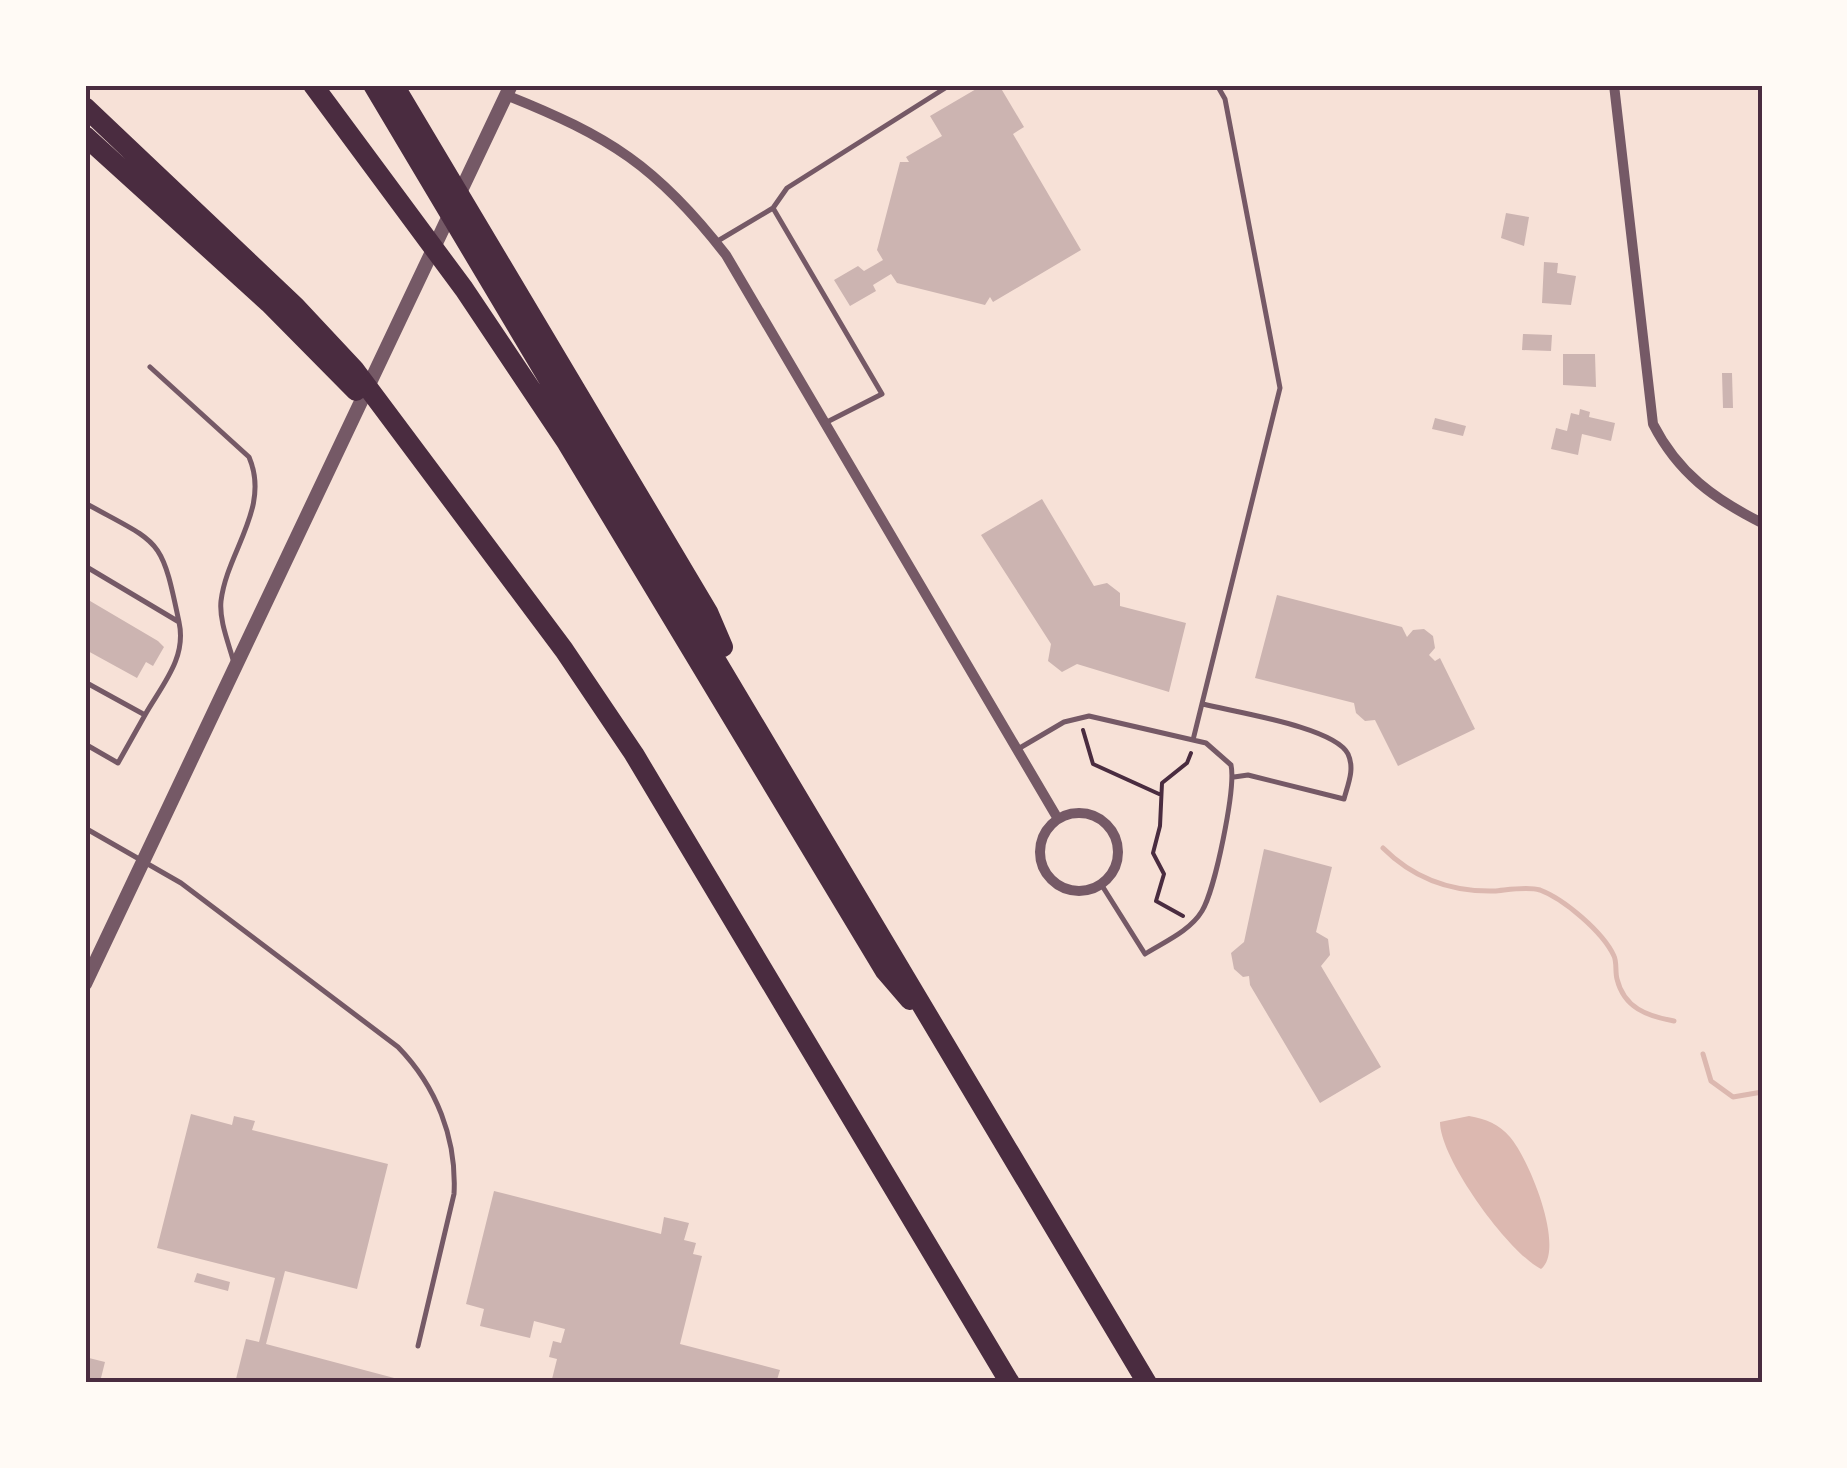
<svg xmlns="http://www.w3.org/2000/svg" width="1847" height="1468" font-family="'Open Sans',sans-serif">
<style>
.water{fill:#dcb8b0}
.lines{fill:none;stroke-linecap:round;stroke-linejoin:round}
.stream{stroke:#dcb8b0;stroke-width:5}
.building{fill:#ccb4b1}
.path{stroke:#4a2c40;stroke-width:4}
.service{stroke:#755966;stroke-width:5}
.minor{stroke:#755966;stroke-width:10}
.tertiary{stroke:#755966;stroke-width:14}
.motorway{stroke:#4a2c40;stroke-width:20}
.neatline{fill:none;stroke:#4a2c40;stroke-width:4}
</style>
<rect width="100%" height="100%" fill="#f7e1d7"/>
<path class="water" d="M1469 1116C1486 1119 1499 1124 1510 1137 1529 1159 1566 1249 1541 1269 1509 1253 1440 1159 1440 1122Z"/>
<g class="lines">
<path class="stream" d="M1383 848C1414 879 1451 892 1494 891 1507 890 1527 886 1540 890 1564 899 1603 932 1614 956 1617 962 1615 972 1617 979 1624 1008 1647 1016 1674 1021
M1703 1054 1711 1081 1733 1097 1762 1092"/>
</g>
<path class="building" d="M983 85H999L1024 127 1013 134 1081 250 993 302 990 297 985 305 897 283 891 274 873 285 876 291 850 306 834 280 858 266 864 271 883 260 877 250 900 162H909L906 157 942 136 930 116Z
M1506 213 1529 217 1524 246 1501 238Z
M1558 263 1557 273 1576 276 1571 305 1542 303 1544 262Z
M1523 334 1552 335 1551 351 1522 350Z
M1563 354H1595L1596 387 1563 385Z
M1722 373H1732L1733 408H1723Z
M1580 409 1590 412 1589 417 1615 423 1611 441 1582 434 1578 455 1551 449 1556 428 1567 431 1571 413 1579 415Z
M1435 418 1466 426 1463 436 1432 429Z
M1042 499 1094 586 1107 583 1120 593V606L1186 623 1169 692 1077 664 1062 672 1048 661 1051 644 981 535Z
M1277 595 1402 627 1407 637 1413 630 1424 629 1433 636 1435 648 1429 655 1435 661 1440 658 1475 729 1398 766 1375 720 1365 721 1356 713 1354 703 1255 678Z
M85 598 158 641 164 647 153 666 146 662 137 678 86 650Z
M1264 849 1332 867 1316 932 1328 939 1330 955 1321 966 1381 1067 1320 1103 1250 985 1249 976 1243 977 1234 969 1231 953 1244 942Z
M191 1114 232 1125 234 1116 238 1117 255 1121 252 1130 388 1164 357 1289 285 1271 266 1344 413 1383H235L246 1339 259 1342 275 1278 157 1248Z
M494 1191 661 1234 664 1217 689 1223 684 1240 696 1243 693 1254 702 1256 680 1344 780 1370 776 1383H551L557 1359 549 1357 553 1341 561 1343 565 1329 534 1321 530 1338 480 1326 484 1309 466 1304Z
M197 1273 230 1282 228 1291 194 1282Z
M85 1357 105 1362 100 1382 85 1378Z"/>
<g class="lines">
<path class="path" d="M1083 730 1093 764 1159 794
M1183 916 1156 901 1164 874 1153 853 1160 826 1162 783 1187 763 1191 753"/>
<path class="service" d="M773 208 787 188 950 85
M716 242 773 208 882 394 825 423
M150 367 249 457C271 508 227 551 221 601 219 621 229 644 234 663
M85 503C161 545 161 535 179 622
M85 566 179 622C187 658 162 685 145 715L85 682
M1203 704C1234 712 1335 727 1348 754 1355 769 1348 784 1344 799L1248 775 1234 777
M1193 740 1280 388 1225 99 1217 85
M85 744 118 763 145 715
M1018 749 1064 722 1089 716 1206 743 1231 765C1236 788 1215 890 1202 911 1190 931 1164 942 1145 954L1101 884
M85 828 181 883 398 1047C436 1086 457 1138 454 1194L418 1346"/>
<path class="minor" d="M1614 85 1653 424C1678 473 1714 499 1762 523
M506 95C609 136 657 166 726 255L1058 819
M1040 852a39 39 0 1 1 78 0a39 39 0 1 1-78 0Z"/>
<path class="tertiary" d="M85 984 511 85"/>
<path class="motorway" d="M313 85 464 289 567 443 885 971 910 1000
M373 85 1147 1383
M394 85 708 612 723 647
M85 107 296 307 354 369 564 650 634 754 1010 1383
M85 136 269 303 356 391"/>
</g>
<rect width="1847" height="1468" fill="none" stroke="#fffaf5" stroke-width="175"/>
<rect x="88" y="88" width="1672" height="1292" class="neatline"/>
</svg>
